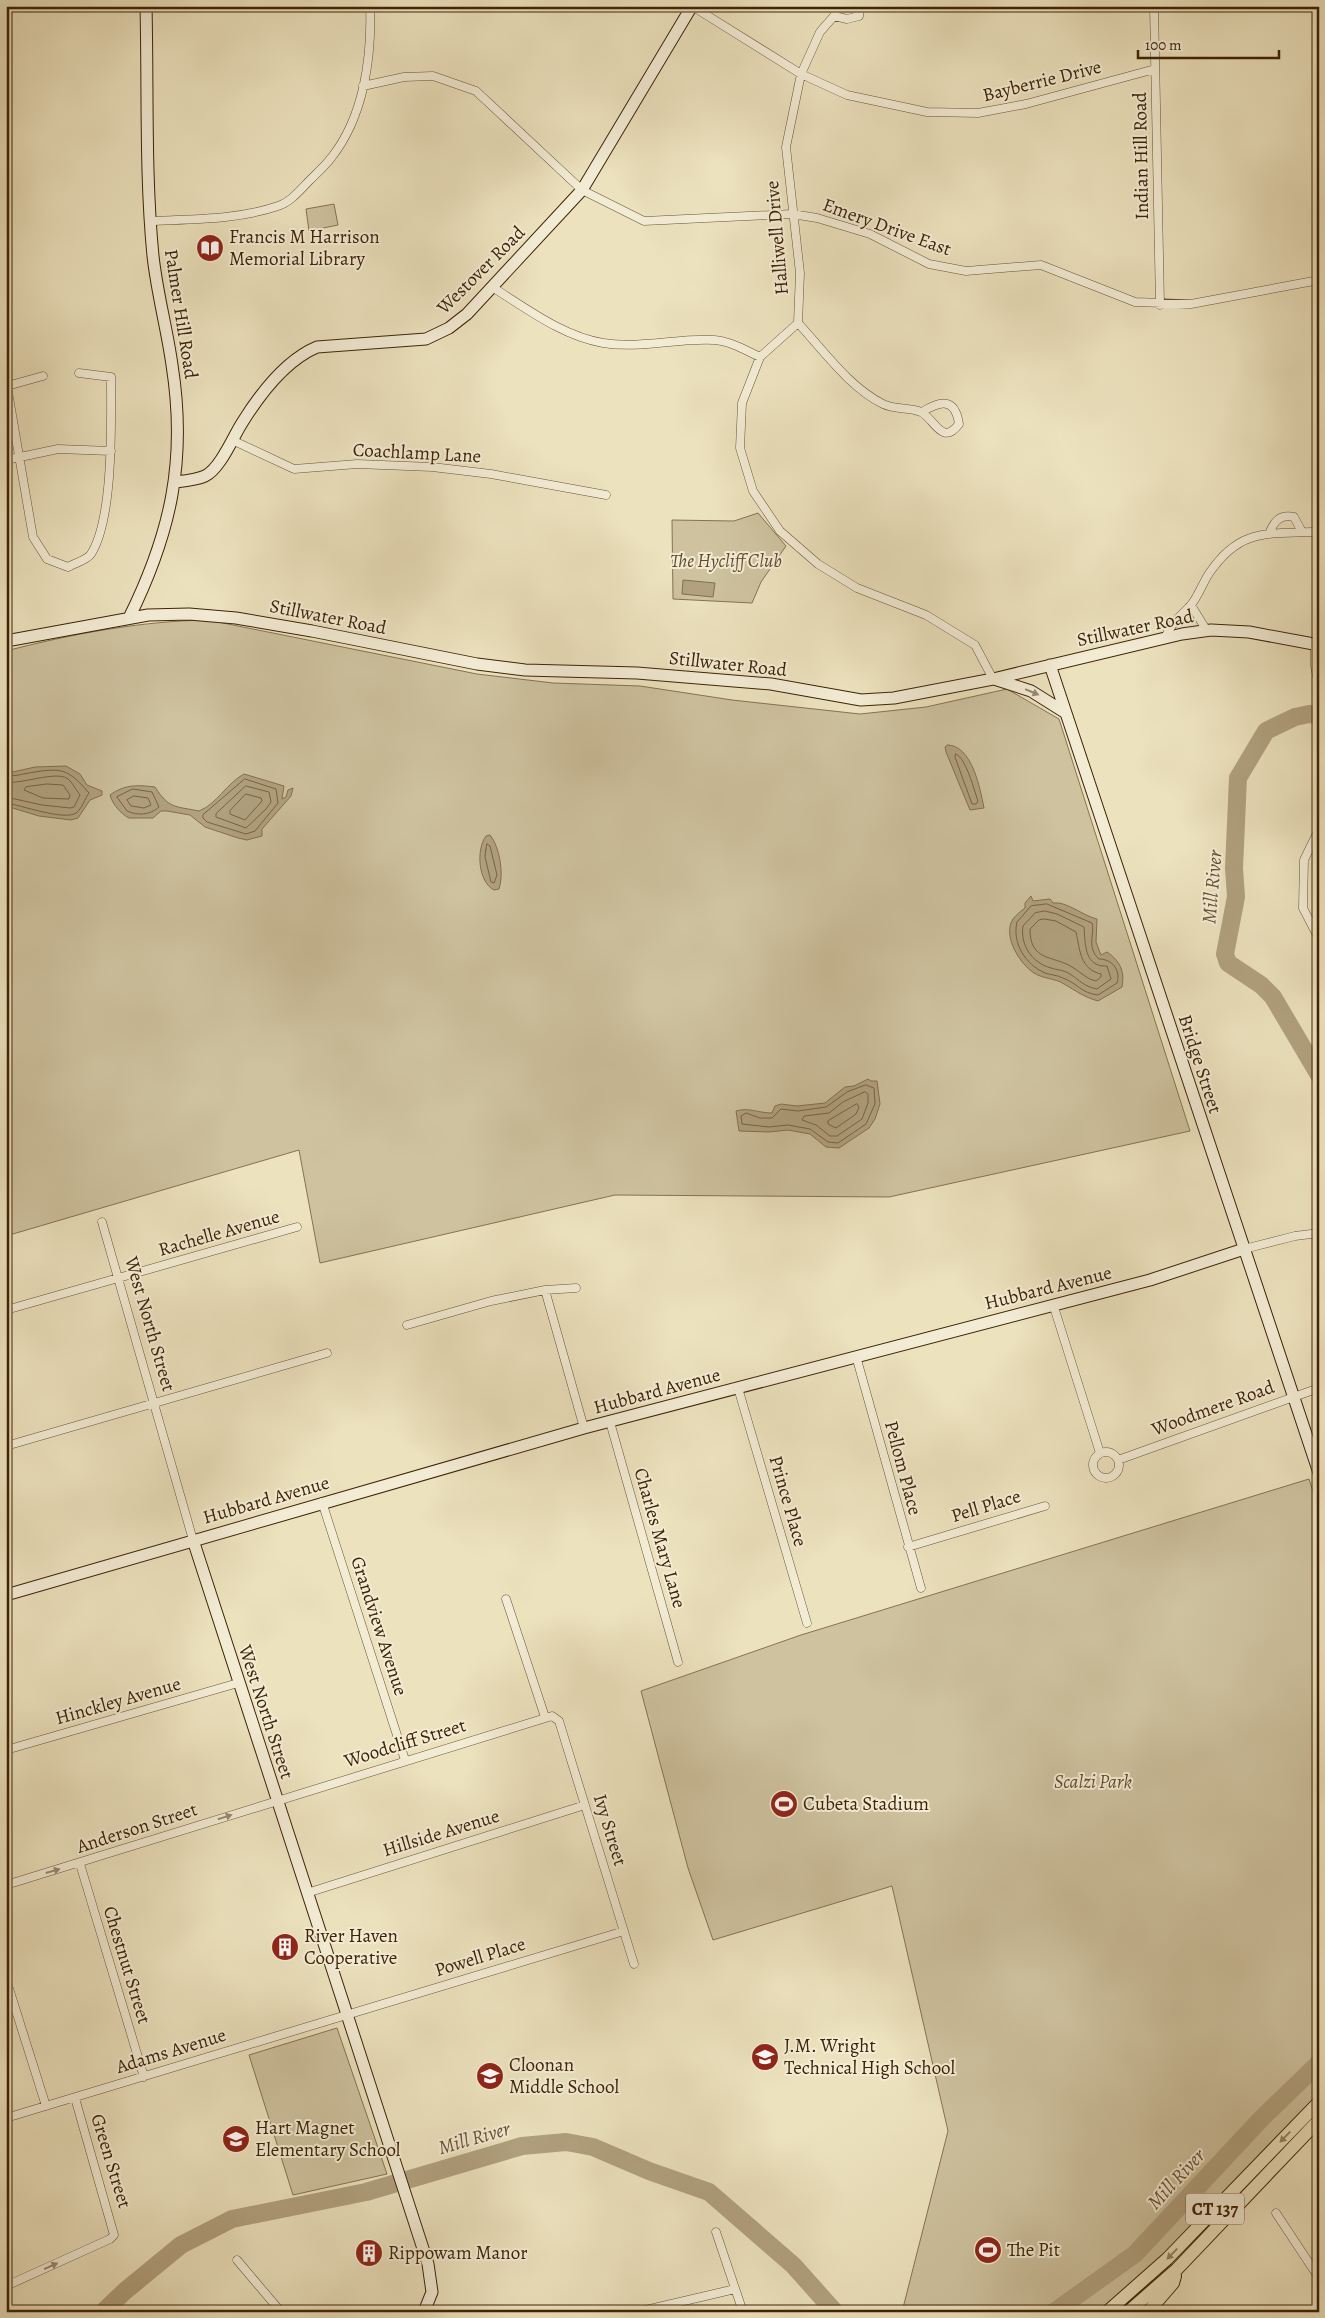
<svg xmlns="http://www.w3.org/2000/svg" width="1325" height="2318" font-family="Alegreya,serif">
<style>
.green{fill:#cec29f;stroke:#867252}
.water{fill:#b1a17f;stroke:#836f4f}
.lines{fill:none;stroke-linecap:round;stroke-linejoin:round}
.shore{stroke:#786242;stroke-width:1}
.river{stroke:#b1a17f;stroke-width:18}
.street-casing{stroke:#6a5334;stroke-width:9}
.secondary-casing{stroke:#3e2306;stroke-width:13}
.primary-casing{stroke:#3e2306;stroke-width:14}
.street{stroke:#f3ecd5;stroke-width:8}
.secondary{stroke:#f3ecd5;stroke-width:11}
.primary{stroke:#ece2be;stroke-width:12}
.oneway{fill:#98886e}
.oneway2{fill:#958262}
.labels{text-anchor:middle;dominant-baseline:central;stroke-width:4;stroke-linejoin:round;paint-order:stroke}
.shield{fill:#f3ecd5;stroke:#745f44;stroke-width:1}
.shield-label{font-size:18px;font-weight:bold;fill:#3e2306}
.street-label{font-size:19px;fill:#3e2306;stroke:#f3ecd5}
.poi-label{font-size:19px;fill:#3e2306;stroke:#f3ecd5;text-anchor:start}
.park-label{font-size:19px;font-style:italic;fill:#624b2c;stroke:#f3ecd5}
.water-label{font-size:20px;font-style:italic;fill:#664f30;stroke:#f3ecd5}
</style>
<rect width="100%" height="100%" fill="#ece2be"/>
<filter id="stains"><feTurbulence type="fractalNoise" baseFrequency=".004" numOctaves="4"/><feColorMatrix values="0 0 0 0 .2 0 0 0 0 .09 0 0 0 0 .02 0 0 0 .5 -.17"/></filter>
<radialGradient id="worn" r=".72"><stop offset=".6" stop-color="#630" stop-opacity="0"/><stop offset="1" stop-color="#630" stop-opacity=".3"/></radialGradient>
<path class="green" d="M334 204 338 225 309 231 306 209Z
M758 513 786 546 761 582 752 603 673 599 672 520 734 521Z
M208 620 477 674 553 683 640 686 732 700 860 714 926 707 1007 689 1059 719 1190 1131 889 1197 615 1195 320 1263 299 1150 6 1236V651C71 634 141 621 208 620Z
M1309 1479 1319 1510V2095L1174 2246 1098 2312H902L948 2131 892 1886 713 1940 688 1868 641 1691 801 1635Z
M337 2028 387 2174 293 2195 249 2055Z"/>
<path class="water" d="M683 580 715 583 713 597 682 594Z
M947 745C972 745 980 788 984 808L970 810 946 752 945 747Z
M66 766 80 774 87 785 102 791V795L90 800 78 818 71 820 39 816 6 806V770L13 772 35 767Z
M244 774 284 786 282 799 286 797 288 790 293 788 291 796 262 829V836L247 840 238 838 205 827 190 815 167 811H161L153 818H129C120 813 113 805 110 795 125 784 138 785 155 787 169 809 175 806 199 811 217 804 227 783 244 774Z
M490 835C500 847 504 875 499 889L494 890C478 882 476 849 486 836Z
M1031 896 1033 901 1050 899 1053 903C1067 901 1083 916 1097 919L1096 942 1101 955 1107 952C1120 961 1125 971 1122 987L1098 1001C1084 997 1076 991 1064 984 1055 978 1043 979 1034 973 1020 964 1002 936 1013 919 1016 915 1021 911 1025 908V903Z
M868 1079 871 1081H877L880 1104 875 1119 869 1128 839 1148 826 1147 810 1134 788 1130 769 1132 739 1131 736 1111C749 1107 758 1113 772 1113L775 1106 781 1104 797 1106 825 1103 845 1087 854 1086Z"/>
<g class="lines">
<path class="shore" d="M956 754C966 758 974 790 978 801L976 804H972L955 757Z
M6 775C15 777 21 774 29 773 63 767 68 769 89 793 85 798 82 809 76 813 64 821 21 805 6 803
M245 779 276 789 278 803 255 831 246 834 207 822 203 818V815Z
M6 782C20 785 57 770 68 779 72 782 76 790 80 795L74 807 70 808 42 805 6 797
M47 784 63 785 70 795 69 799 43 798 24 790 26 787Z
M246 786 269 792 271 802 266 809 246 828 216 817V814Z
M133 789 152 792 159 807C150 815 138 816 127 811L117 797Z
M246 794 261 798 262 801 245 820 230 814V811Z
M134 796 148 798 151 805 144 808 131 806 127 800Z
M487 844 490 846 497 875 494 883 491 882 485 857Z
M1047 904 1092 923C1095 935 1086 947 1099 959 1112 959 1121 970 1117 983L1098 995C1081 993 1077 983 1063 978 1057 975 1051 975 1045 973 1025 964 1012 943 1017 922L1031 906Z
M1045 911 1057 914 1084 927C1085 938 1084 958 1096 964 1099 966 1104 966 1107 966L1111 979 1097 989C1085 987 1079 980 1070 974 1064 970 1057 970 1051 968 1032 963 1020 945 1023 926L1035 913Z
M1044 919 1056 921 1076 932C1080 950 1080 969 1101 974V977L1096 981C1086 979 1081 972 1072 967 1053 955 1030 962 1030 929L1039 920Z
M866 1085 874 1088 875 1104 866 1124 838 1143 828 1142 810 1129 788 1125 769 1127 742 1124 741 1116 746 1113 760 1118H772L781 1109 798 1111 826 1107 847 1092Z
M865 1092 868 1094V1103L862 1119 837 1136H830L816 1125 802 1120 804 1116 829 1113 843 1102Z
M857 1104 859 1107 856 1114 836 1128 828 1124V1121Z"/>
<path class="river" d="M1319 715 1309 714 1295 717 1266 731 1238 778 1234 868 1236 897 1225 954 1228 963 1261 985 1273 997 1319 1075
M103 2312 125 2291 181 2245 232 2219 366 2192 522 2146 566 2142 593 2147 649 2171 709 2192 793 2265 835 2312
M1054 2312 1135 2254 1261 2119 1319 2063"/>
<g class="street-casing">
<path id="street" d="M692 6 801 74 847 95 927 112 978 113 1026 104 1155 69
M838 6 834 16 820 32 801 74 786 147 800 273 798 323 760 357 742 403 740 448 753 491 780 531 818 564 857 588 926 615 975 645 993 679
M1154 6 1160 305
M834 16 847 19 859 16 860 6
M363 86 404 77 433 76 476 91 582 190 644 221 792 214 817 218 870 234 929 264 966 271 1041 265 1135 302 1191 304 1319 280
M150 221C193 219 237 220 278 206 291 202 301 189 310 180 317 173 325 166 331 158 364 117 372 57 370 6
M492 287C526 308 562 336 603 343 640 349 677 338 714 340 730 341 745 350 760 357
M798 323C824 351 849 387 883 404 895 410 909 407 921 412 934 418 942 447 959 424 955 397 940 401 922 412
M43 376 7 386 33 537 47 559 68 567C75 563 87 560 91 554 114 518 111 420 111 377L79 373
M232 440 294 469 357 464 432 467 491 474 606 495
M6 460 58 449 111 451
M1269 534C1274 521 1280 514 1294 517L1302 532
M1191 605 1207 631
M1165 638C1171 623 1181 616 1191 605 1199 595 1203 582 1210 572 1240 529 1265 534 1312 532
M1315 645V666L1319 686
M1319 829 1304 860 1303 908 1319 939
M102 1222 193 1540
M1244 1249 1295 1236 1319 1233
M576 1288 545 1290 584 1428
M1053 1304 1100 1453
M6 1310 297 1227
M407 1325 491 1301 545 1290
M856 1356 921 1588
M738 1388 807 1623
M610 1422 678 1662
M6 1446 327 1353
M1093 1465a13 13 0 1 1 26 0a13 13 0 1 1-26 0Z
M1118 1460 1319 1388
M322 1502 405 1760
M908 1547 1045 1506
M506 1599 545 1717
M6 1750 238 1683
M80 1864 144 2077
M6 1885 552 1716 559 1721 634 1964
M307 1893 585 1805
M6 1979 46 2106
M6 2118 624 1931
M1276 2213 1319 2278
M716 2232 743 2312
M237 2260 281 2312
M6 2286 110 2239 114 2235 75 2098
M637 2312 735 2289"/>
</g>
<g class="secondary-casing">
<path id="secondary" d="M175 482C184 481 196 480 205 476 220 469 233 437 242 423 260 394 286 360 317 347L426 339 449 328 467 314 582 190 692 6
M129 618C171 533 187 460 172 365 167 329 157 293 153 256 145 174 148 89 146 6
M6 641 148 615 189 614 236 618 312 631 477 664 525 670 637 673 771 684 861 700 894 698 993 679 1182 634 1211 630 1249 632 1319 645
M1050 665 1319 1473
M994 679 1031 691 1066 713
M193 1540 428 2264 432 2292 424 2312
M6 1595 584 1428 1150 1280 1244 1249"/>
</g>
<g class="primary-casing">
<path id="primary" d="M1107 2312 1167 2259 1319 2102
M1128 2312 1177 2269 1319 2120
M1148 2312 1173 2283 1175 2276"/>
</g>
<use href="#street" class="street"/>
<use href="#secondary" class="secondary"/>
<use href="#primary" class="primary"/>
</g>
<defs><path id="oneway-solid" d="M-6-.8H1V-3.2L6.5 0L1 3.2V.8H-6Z" transform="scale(1.25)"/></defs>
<g class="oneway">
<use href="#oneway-solid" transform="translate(1032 692) rotate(23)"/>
<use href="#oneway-solid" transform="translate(225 1817) rotate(-18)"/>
<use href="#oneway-solid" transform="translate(53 1871) rotate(-16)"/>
<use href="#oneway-solid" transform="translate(51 2266) rotate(-24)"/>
</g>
<g class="oneway2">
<use href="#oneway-solid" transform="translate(1285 2137) rotate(134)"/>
<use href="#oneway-solid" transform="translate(1172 2254) rotate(134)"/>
</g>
<defs>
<g id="library-disc" transform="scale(1.4375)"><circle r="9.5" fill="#8f2418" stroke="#f3ecd5"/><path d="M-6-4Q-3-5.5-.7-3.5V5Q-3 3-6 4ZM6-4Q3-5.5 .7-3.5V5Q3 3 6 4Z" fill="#fff"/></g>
<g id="stadium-disc" transform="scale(1.4375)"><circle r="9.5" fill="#8f2418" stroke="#f3ecd5"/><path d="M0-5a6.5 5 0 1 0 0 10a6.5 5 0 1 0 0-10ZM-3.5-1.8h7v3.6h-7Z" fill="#fff"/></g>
<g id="building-disc" transform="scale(1.4375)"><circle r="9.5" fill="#8f2418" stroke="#f3ecd5"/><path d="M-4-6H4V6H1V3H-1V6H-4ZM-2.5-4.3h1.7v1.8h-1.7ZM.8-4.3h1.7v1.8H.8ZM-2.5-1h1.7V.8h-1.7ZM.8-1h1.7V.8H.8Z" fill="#fff"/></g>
<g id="school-disc" transform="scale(1.4375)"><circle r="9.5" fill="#8f2418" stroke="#f3ecd5"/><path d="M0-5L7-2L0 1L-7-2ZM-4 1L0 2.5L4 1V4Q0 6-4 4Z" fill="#fff"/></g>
</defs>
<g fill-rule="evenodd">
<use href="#library-disc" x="210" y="248"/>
<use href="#stadium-disc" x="784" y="1804"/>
<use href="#building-disc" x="285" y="1947"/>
<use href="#school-disc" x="765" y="2057"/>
<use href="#school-disc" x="490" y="2076"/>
<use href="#school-disc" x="236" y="2139"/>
<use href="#stadium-disc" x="988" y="2250"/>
<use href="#building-disc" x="369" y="2253"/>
</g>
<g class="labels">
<rect class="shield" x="1186" y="2193.5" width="58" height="31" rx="4"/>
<g class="shield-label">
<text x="1215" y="2209">CT 137</text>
</g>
<g class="street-label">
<text transform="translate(1042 81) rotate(-14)">Bayberrie Drive</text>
<text transform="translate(1141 156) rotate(-91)">Indian Hill Road</text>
<text transform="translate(887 227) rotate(20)">Emery Drive East</text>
<text transform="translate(777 238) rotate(-95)">Halliwell Drive</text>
<text transform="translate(481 270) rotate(-45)">Westover Road</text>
<text transform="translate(181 314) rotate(81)">Palmer Hill Road</text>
<text transform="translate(417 453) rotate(3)">Coachlamp Lane</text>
<text transform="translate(328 617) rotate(11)">Stillwater Road</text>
<text transform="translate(1135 628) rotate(-12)">Stillwater Road</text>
<text transform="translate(728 664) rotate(6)">Stillwater Road</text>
<text transform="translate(1200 1064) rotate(72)">Bridge Street</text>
<text transform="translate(219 1233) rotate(-16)">Rachelle Avenue</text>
<text transform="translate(1048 1288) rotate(-14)">Hubbard Avenue</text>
<text transform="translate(150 1324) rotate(74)">West North Street</text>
<text transform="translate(657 1391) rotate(-15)">Hubbard Avenue</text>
<text transform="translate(1213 1408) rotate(-20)">Woodmere Road</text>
<text transform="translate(903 1468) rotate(75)">Pellom Place</text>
<text transform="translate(266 1500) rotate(-16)">Hubbard Avenue</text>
<text transform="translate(788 1501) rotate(74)">Prince Place</text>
<text transform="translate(986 1506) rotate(-17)">Pell Place</text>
<text transform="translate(660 1538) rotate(74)">Charles Mary Lane</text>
<text transform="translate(379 1626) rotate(72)">Grandview Avenue</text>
<text transform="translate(118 1701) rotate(-16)">Hinckley Avenue</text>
<text transform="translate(266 1712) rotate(72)">West North Street</text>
<text transform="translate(405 1743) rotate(-17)">Woodcliff Street</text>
<text transform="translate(137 1828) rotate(-18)">Anderson Street</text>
<text transform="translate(610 1830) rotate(73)">Ivy Street</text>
<text transform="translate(441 1833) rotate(-17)">Hillside Avenue</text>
<text transform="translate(480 1957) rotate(-17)">Powell Place</text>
<text transform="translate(127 1965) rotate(73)">Chestnut Street</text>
<text transform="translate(171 2051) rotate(-17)">Adams Avenue</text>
<text transform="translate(111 2161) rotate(73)">Green Street</text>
</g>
<g class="poi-label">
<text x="229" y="237">Francis M Harrison<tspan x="229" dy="22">Memorial Library</tspan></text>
<text x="803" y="1804">Cubeta Stadium</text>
<text x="304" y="1936">River Haven<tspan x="304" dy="22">Cooperative</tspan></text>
<text x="784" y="2046">J.M. Wright<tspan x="784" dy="22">Technical High School</tspan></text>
<text x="509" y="2065">Cloonan<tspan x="509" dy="22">Middle School</tspan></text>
<text x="255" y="2128">Hart Magnet<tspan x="255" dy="22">Elementary School</tspan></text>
<text x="1007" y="2250">The Pit</text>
<text x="388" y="2253">Rippowam Manor</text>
</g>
<g class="park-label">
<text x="726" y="561">The Hycliff Club</text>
<text x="1093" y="1782">Scalzi Park</text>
</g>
<g class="water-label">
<text transform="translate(1212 887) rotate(-85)">Mill River</text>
<text transform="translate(474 2138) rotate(-16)">Mill River</text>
<text transform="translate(1176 2179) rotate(-47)">Mill River</text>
</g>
</g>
<rect width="1325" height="2318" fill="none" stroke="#ece2be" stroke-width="25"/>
<rect x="8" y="8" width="1310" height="2303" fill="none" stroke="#3e2306" stroke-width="2.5"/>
<rect x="12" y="12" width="1300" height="2293" fill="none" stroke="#3e2306"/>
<path d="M1138 50v8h141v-8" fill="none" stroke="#3e2306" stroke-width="2.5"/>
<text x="1145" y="50" font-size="15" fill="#3e2306" stroke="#f3ecd5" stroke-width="4" paint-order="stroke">100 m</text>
<rect width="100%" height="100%" filter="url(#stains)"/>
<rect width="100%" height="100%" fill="url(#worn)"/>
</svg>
